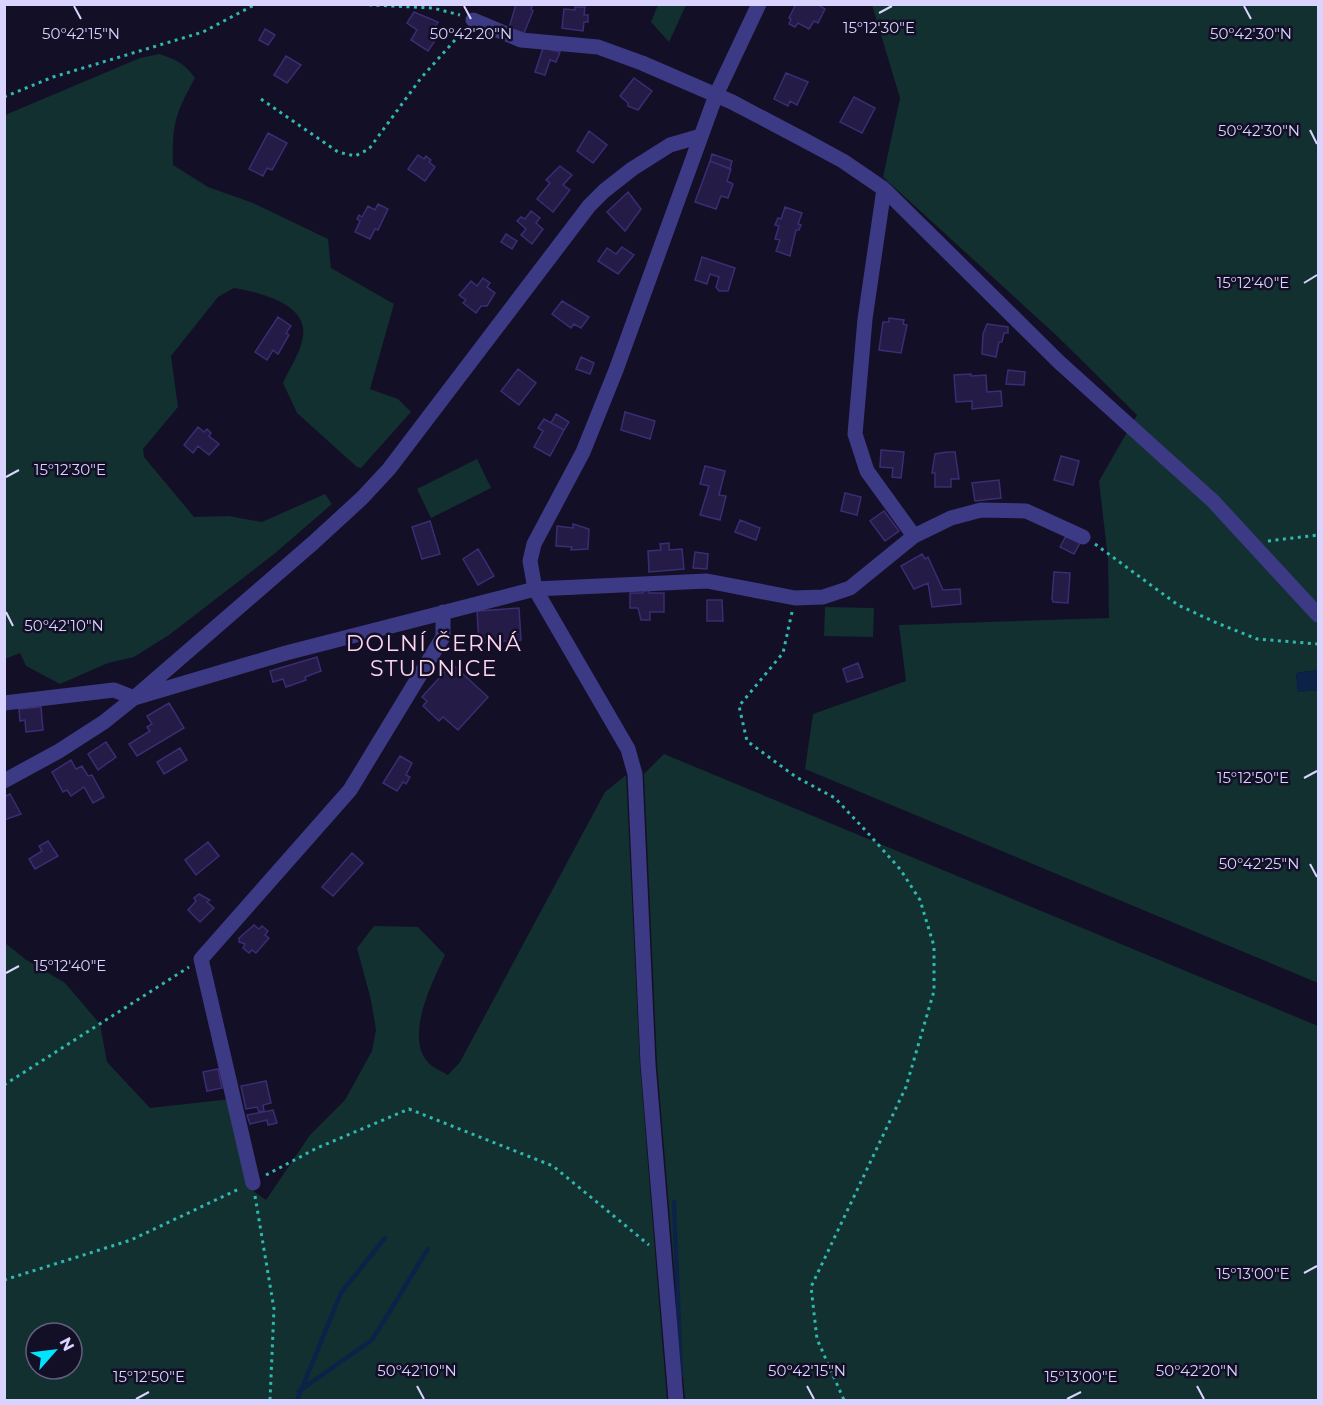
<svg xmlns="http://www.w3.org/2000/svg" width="1323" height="1405" font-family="Montserrat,sans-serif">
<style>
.green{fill:#12302f;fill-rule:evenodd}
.water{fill:#0c2248}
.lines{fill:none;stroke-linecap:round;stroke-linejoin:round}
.stream{stroke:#0c2248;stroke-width:4.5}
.building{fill:#241b47;stroke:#3b2d73;stroke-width:1.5}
.path{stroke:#2fb8b0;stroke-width:3;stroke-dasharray:3 4.5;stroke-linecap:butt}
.minor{stroke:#3d3a85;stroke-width:15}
.ticks{fill:none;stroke:#d9d4ff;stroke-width:2}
.labels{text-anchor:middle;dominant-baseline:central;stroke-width:5;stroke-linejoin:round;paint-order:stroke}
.quarter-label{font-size:22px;letter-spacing:1.5px;fill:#ffd6f0;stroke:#130f26}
.ticks-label{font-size:15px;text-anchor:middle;fill:#d9d4ff;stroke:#130f26;stroke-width:5;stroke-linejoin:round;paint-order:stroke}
</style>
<rect width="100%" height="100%" fill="#130f26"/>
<path class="green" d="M658 5H686L669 42 651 22Z
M872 5H1318V670L1296 673 1298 692 1318 690V983L805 769 813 714 906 681 899 625 1109 618 1108 559 1099 481 1137 415 1056 335 883 177 900 98Z
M159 54C176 59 185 64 195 78 175 114 172 124 173 165L208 187 253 203 328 239 331 268 394 304 370 389 398 399 411 412 361 468 357 467 297 413 283 383C289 369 301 352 303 336 308 303 258 292 234 288L218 297 171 356 178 407 143 449 144 457 194 517 229 516 262 522 325 494 332 504 274 554 169 635 134 657 108 663 60 684 26 666 20 653 5 659V115L140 58Z
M477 459 491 488 431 518 417 489Z
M825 607 874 608 873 637 824 636Z
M664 754 1318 1026V1400H685L657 1064 644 774Z
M626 775 640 1065 667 1400H5L4 942 25 959 65 983 100 1024 107 1062 150 1108 231 1099 249 1188 266 1200 310 1135 345 1100 372 1051 376 1030 371 1000 357 948 374 926 418 927 445 955C433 981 401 1042 432 1066 436 1069 443 1072 448 1075L460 1062 605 792ZM36 1333H72V1369H36Z"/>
<path class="water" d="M1318 670V690L1298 692 1296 673Z"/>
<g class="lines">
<path class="stream" d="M674 1202 681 1376
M299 1391 372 1340 428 1249
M297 1400 341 1293 385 1238"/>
</g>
<path class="building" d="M516 4H533L531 9 533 11 524 33 509 28Z
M796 4H817L825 9 818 23 814 21 809 29 798 23 795 27 789 24 791 19 789 18Z
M575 7H585L584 15H588V22H584L583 31 562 28 564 9 575 10Z
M414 12 438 22 434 29 440 33 428 51 411 40 417 30 407 23Z
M265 29 275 35 268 45 259 40Z
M543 48 560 52 556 62 550 60 545 75 535 72Z
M286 56 301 65 287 83 274 75Z
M786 73 808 82 797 105 790 101 788 106 774 99Z
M634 78 652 91 638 110 628 106V103L620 96Z
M854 97 875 108 862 133 840 122Z
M589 131 607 145 593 163 577 151Z
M268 133 287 143 272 170 267 168 263 176 249 169Z
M712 154 732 161 730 169 710 161Z
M418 155 424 159 426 156 431 160 429 162 435 167 425 181 408 169Z
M710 161 731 169 727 181 733 184 728 198 721 196 716 209 695 202Z
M560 166 572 175 563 185 570 190 553 212 537 199 550 183 546 180Z
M628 192 641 209 625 231 607 212Z
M378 204 388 209 378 230 375 229 370 239 355 232 360 221 357 219 359 215 362 217 368 206 375 210Z
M785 207 802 213 798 224 801 225 799 230H796L790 256 776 251 780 240 775 239 779 226 775 225 778 218 781 219Z
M531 211 540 218 536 223 543 229 532 244 521 235 526 229 517 221 521 217 525 219Z
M506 234 517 241 512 249 501 242Z
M622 247 634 255 618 274 598 261 607 248 616 254Z
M702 257 735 268 728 291H719L716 287 719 277 710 274 707 284 695 280Z
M483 278 490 283 487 287 495 293 487 306H481L476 313 463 303 466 300 459 295 471 281 477 286Z
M562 301 589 317 581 328 574 324 571 328 552 314Z
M278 317 291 326 286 333 289 335 278 354 273 350 267 360 255 352Z
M889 318 904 320 903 324 907 325 901 353 879 350 883 322H889Z
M987 324 1008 327V333H1004L1002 342H999L996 357 982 354 983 334Z
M581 357 594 363 590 374 576 369Z
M518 369 536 383 519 405 501 391Z
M1008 370 1025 372 1024 385 1006 384Z
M971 374V376L986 375 987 392 1001 391 1002 406 972 409V401L956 402 954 375Z
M625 412 655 421 650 439 621 430Z
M556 414 569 422 564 430 551 423Z
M544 419 564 430 550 456 534 447 543 431 538 428Z
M198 427 204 432 207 429 211 433 209 436 219 444 209 455 198 446 193 453 184 445Z
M881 450 904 452 901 478 892 477 893 468 880 467Z
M947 452H955L959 479H951V487H935V473H932L935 454Z
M1061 456 1079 461 1073 485 1054 480Z
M705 466 725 471 719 495 726 496 720 520 700 515 709 486 700 484Z
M999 480 1001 498 975 501 972 483Z
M845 493 861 497 857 515 841 511Z
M884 511 899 531 885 541 870 521Z
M740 520 760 528 756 540 735 532Z
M430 521 440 554 422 559 412 527Z
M573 524 589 529 588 549 571 550 572 547 556 546 557 526 573 528Z
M1066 536 1080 543 1074 554 1060 547Z
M669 543V550L682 549 684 569 649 572 648 551 661 550 660 544Z
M478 549 494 576 478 585 463 559Z
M695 552 708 554 707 569 693 568Z
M922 554 925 559 928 557 943 590 960 589 961 604 932 607 928 583 914 589 901 566Z
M1054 572 1070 573 1068 603 1053 602 1052 599Z
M643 589H649V593H664V612H650V620H641L638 608H630V593H643Z
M707 600H722L723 621H707Z
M519 608 521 640 479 643 477 611Z
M317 657 321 671 305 677 306 680 286 687 283 679 273 682 270 671Z
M858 663 863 677 847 682 843 669Z
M452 664 488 697 458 730 443 717 439 721 423 706 427 701 422 697Z
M169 703 184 728 137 756 129 744 150 731 147 727 152 724 147 716Z
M41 707 43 730 26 732 25 720 20 721 19 709Z
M106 742 116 757 98 770 88 754Z
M180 748 187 760 164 774 157 762Z
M400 756 412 763 406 775 410 777 406 784 403 782 397 791 383 783Z
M71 760 76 769 82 766 88 776 92 775 104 797 93 803 84 787 71 796 67 790 63 792 52 772Z
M10 794 21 814 4 820V797Z
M48 841 58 856 35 869 29 859 42 851 39 846Z
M208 842 219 856 196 875 185 860Z
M352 853 363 863 333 896 322 887Z
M199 894 210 900 207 902 214 908 200 922 188 910 196 901 194 898Z
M254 925 259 929 262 926 268 931 265 935 269 938 256 953 252 950 249 953 243 948 245 944 239 942V938Z
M218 1069 222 1088 207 1091 203 1072Z
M266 1081 271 1103 263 1105 264 1111 259 1112 257 1107 246 1109 241 1086Z
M273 1110 277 1123 268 1125 267 1120 250 1124 247 1115Z"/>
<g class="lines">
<path class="path" d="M354 4 433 8 460 15
M4 97 53 77 203 32 256 4
M261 99 338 152 355 156 369 149 421 78 464 30
M1268 541 1318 535
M1095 544 1178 605 1217 623 1257 639 1318 644
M792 612 783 653 739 706 747 741 796 777 835 798 866 831 900 869 920 900 934 946V991L906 1087 811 1287 817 1339 844 1400
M4 1085 189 967
M266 1175 317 1148 409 1109 553 1166 649 1245
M255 1196 274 1309 270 1400
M4 1280 131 1240 241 1188"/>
<path class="minor" d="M473 20 521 40 598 47 642 63 732 102 806 141 843 161 884 189 1059 362 1213 501 1318 615
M884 189 865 319 855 434 867 471 914 536
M4 703 114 690 134 698 286 653 535 589 707 581 795 598 823 597 850 588 914 536 951 518 981 510 1026 511 1083 537
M4 781 59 751 104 722 134 698 313 543 362 498 389 469 589 206 604 191 632 169 670 145 701 136
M253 1183 201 959 350 790 443 637V612
M676 1400 648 1064 635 774 628 749 535 589 530 561 534 544 583 452 616 370 716 95 759 4"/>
</g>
<path class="ticks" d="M74 6 81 19M464 6 471 19M1244 6 1251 19M879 13 892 6M1310 130 1317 144M1304 283 1317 275M6 477 19 470M6 612 13 626M1304 778 1317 771M1310 864 1317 877M6 973 19 966M1304 1273 1317 1266M417 1386 424 1399M807 1386 814 1399M1197 1386 1204 1399M136 1399 149 1392M1067 1399 1081 1392"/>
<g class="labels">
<g class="quarter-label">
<text x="434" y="643">DOLNÍ ČERNÁ<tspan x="434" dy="25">STUDNICE</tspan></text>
</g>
</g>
<g class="ticks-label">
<text x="879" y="33">15°12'30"E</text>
<text x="81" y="39">50°42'15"N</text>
<text x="471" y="39">50°42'20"N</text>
<text x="1251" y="39">50°42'30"N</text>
<text x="1259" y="136">50°42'30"N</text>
<text x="1253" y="288">15°12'40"E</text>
<text x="70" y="475">15°12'30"E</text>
<text x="64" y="631">50°42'10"N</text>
<text x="1253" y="783">15°12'50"E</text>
<text x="1259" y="869">50°42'25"N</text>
<text x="70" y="971">15°12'40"E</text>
<text x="1253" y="1279">15°13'00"E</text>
<text x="417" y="1376">50°42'10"N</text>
<text x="807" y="1376">50°42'15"N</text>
<text x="1197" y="1376">50°42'20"N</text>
<text x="149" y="1382">15°12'50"E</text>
<text x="1081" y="1382">15°13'00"E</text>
</g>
<rect width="1323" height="1405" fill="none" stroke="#d9d4ff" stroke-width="12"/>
<g transform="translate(54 1351) rotate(62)"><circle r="28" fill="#130f26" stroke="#625e7d" stroke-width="1.5"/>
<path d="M0-4.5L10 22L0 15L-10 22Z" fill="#00e5ff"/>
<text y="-9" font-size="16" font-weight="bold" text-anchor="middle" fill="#d9d4ff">N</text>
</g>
</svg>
